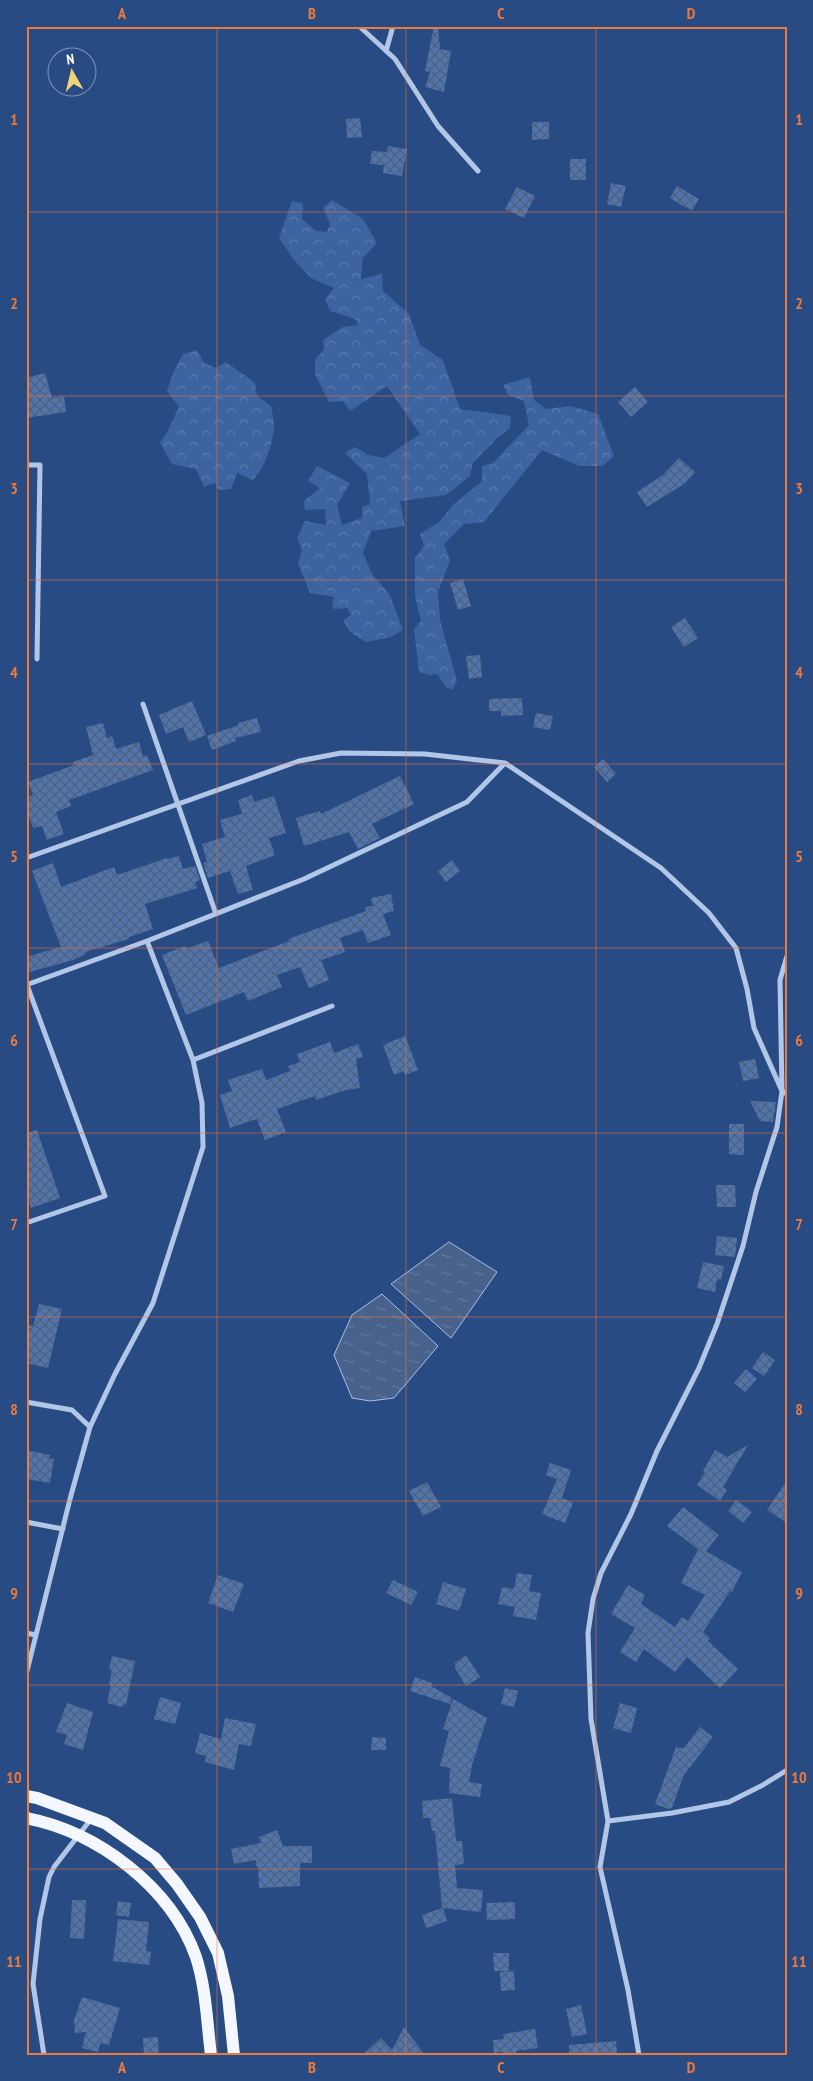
<svg xmlns="http://www.w3.org/2000/svg" width="813" height="2081" font-family="'PT Sans Narrow',sans-serif">
<style>
.forest{fill:url(#forest-crowns)}
.water{fill:url(#water-ripples);stroke:#a7c1e7}
.building{fill:url(#building-cross-hatch)}
.lines{fill:none;stroke-linecap:round;stroke-linejoin:round}
.minor{stroke:#b2c7e7;stroke-width:5}
.primary{stroke:#f4f7fe;stroke-width:12}
.grid{fill:none;stroke:#ed7a3d;stroke-width:1;stroke-opacity:0.55}
.neatline{fill:none;stroke:#ed7a3d;stroke-width:2}
.grid-label{font-size:16px;text-anchor:middle;font-weight:bold;fill:#ed7a3d}
</style>
<defs>
<pattern id="forest-crowns" width="20" height="18" patternUnits="userSpaceOnUse" patternTransform="scale(1.25)"><rect width="20" height="18" fill="#3d64a1"/><path d="M2 6a3 3 0 1 1 6 0M12 15a3 3 0 1 1 6 0" fill="none" stroke="#5a7baf"/></pattern>
<pattern id="water-ripples" width="26" height="14" patternUnits="userSpaceOnUse" patternTransform="scale(1.25)"><rect width="26" height="14" fill="#49628c"/><path d="M2 4q2-2 4 0t4 0M15 11q2-2 4 0t4 0" fill="none" stroke="#647a9d"/></pattern>
<pattern id="building-cross-hatch" width="8" height="8" patternUnits="userSpaceOnUse" patternTransform="scale(1.25)"><rect width="8" height="8" fill="#5174ac"/><path d="M0 0l8 8M0 8l8-8" fill="none" stroke="#4e607c"/></pattern>
</defs>
<rect width="100%" height="100%" fill="#284b84"/>
<path class="forest" d="M332 200 363 219 377 243 363 258 361 279 382 274 383 291 409 314 420 345 443 360 460 409 511 416 510 428 496 439 473 463 470 476 446 495 400 501 405 526 371 531 363 553 372 574 390 595 403 630 391 637 366 642 350 632 343 620 351 615 347 608 334 609 332 603 334 597 310 593 298 564 302 550 297 538 305 521 326 525 325 509 305 510 304 501 320 488 308 481 317 466 350 483 337 505 342 525 362 518V507L370 504 367 474 345 453 355 447 368 455 384 458 420 434 387 386 350 411 343 401 329 402 315 374V359L324 350 323 340 343 327 358 325 355 319 330 311 325 299 334 288 311 278 295 261 279 238 292 201 303 203 302 219 316 231 327 232 330 224 323 208Z
M197 350 204 363 216 368 226 362 255 383 257 396 271 406C272 413 274 420 274 426 273 443 265 470 252 480L237 473 231 489 218 490 215 483 204 487 196 469 172 464 160 443 167 432 179 407 167 391 173 373 183 354Z
M530 377 534 400 546 409 571 406 598 414 614 456 602 466H579L542 450 484 522 464 524 444 544 450 560 438 592 440 620 457 681 452 690 446 687 437 674 429 675 419 672 414 629 421 621 415 596V558L424 546 420 534 439 522 454 504 482 481V466L493 463 529 425 524 401 508 395 503 385Z"/>
<path class="water" d="M449 1242 497 1272 451 1338 391 1284Z
M382 1294 438 1346 394 1398 370 1401 352 1398 334 1355 352 1315Z"/>
<path class="building" d="M434 26H438L440 49 451 51 444 92 425 87 430 72 425 71Z
M360 118 362 137 347 138 346 119Z
M532 122H549V139L532 140Z
M388 146 407 149 402 176 383 173 384 165 370 164 372 151 387 152Z
M570 159H586V180H570Z
M611 183 626 186 621 207 607 204Z
M677 186 699 199 692 211 670 198Z
M517 187 535 196 524 218 505 209Z
M45 373 52 398 64 396 66 412 26 418V378Z
M635 387 648 402 631 417 618 402Z
M679 458 695 472 684 484 647 507 637 492 663 475Z
M463 579 471 606 458 610 450 583Z
M685 618 698 638 684 647 671 627Z
M480 655 482 677 469 679 466 656Z
M522 698 523 715 501 716V711H489V699Z
M192 701 206 735 189 742 183 727 166 734 159 715Z
M536 713 553 716 550 730 533 727Z
M257 718 261 732 235 738 236 741 212 750 207 736 239 725 238 723Z
M103 723 107 738 112 736 116 749 139 742 143 757 147 755 153 770 69 800 71 806 56 812 64 834 47 840 42 826 33 828 29 816H26V798L33 795 28 782 74 765 73 762 93 755 86 727Z
M603 759 616 774 607 782 594 767Z
M400 776 414 804 372 824 380 838 358 849 349 832 304 846 296 818 320 811 321 814Z
M252 795 254 802 274 796 286 833 269 838 275 855 246 866 253 890 238 894 230 871 208 878 203 863 207 862 202 844 225 837 220 820 242 814 238 800Z
M179 856 183 869 195 866 200 880 195 882 197 888 145 904 153 929 129 937V939L85 952 86 954 73 960 26 973V957L61 947 32 871 53 863 61 887 114 867 117 875 167 858V859Z
M452 860 460 871 446 882 438 871Z
M391 894 394 911 383 914 391 935 368 943 363 930 340 938 345 952 321 960 329 980 309 988 300 967 277 975 282 987 248 1001 244 992 186 1015 162 955 185 946 186 949 208 941 219 968 289 941 288 939 366 911 365 907 373 906 371 898Z
M405 1036 418 1070 405 1075 404 1071 394 1075 383 1045Z
M330 1042 334 1053 358 1044 363 1057 356 1059 360 1088 346 1090 316 1100 315 1096 277 1109 286 1132 265 1140 257 1119 230 1128 220 1095 232 1091 228 1080 262 1069 266 1080 290 1071 288 1066 300 1062 297 1054Z
M755 1059 759 1078 743 1081 739 1062Z
M750 1101 776 1102 773 1122 760 1121Z
M729 1124H744V1155L729 1154Z
M37 1130 60 1198 31 1208 26 1193V1133Z
M716 1185H735L736 1207H717Z
M717 1236 737 1238 735 1257 715 1255Z
M703 1262 724 1266 721 1280 717 1279 715 1292 697 1288Z
M39 1304 62 1309 48 1368 26 1363V1324L33 1326Z
M763 1352 775 1360 764 1376 752 1368Z
M746 1369 757 1379 745 1392 734 1383Z
M748 1445 723 1487 727 1490 720 1501 697 1485 705 1472 703 1471 715 1450 727 1457Z
M26 1450 50 1455 49 1458 54 1459 50 1483 26 1479Z
M550 1463 571 1470 562 1498 573 1503 565 1523 542 1514 557 1479 546 1475Z
M787 1480V1523L767 1510Z
M427 1482 441 1507 423 1516 409 1491Z
M736 1500 752 1512 743 1523 728 1511Z
M683 1507 719 1535 706 1551 742 1572 732 1592 730 1591 703 1632 710 1638 708 1641 738 1669 720 1688 687 1657 675 1672 644 1649 636 1662 620 1652 635 1628 611 1614 628 1585 645 1595 641 1604 675 1627 682 1617 688 1621 705 1595 681 1583 698 1549 667 1526Z
M517 1573 532 1575 529 1591 541 1593 536 1620 513 1616 515 1607 498 1604 502 1587 514 1589Z
M218 1575 244 1584 233 1612 208 1603Z
M393 1580 418 1592 411 1605 386 1593Z
M443 1582 466 1589 459 1611 436 1604Z
M466 1655 480 1677 466 1686 455 1668V1663Z
M112 1656 135 1661 126 1705 123 1704 122 1707 107 1703 111 1685 109 1684 112 1671 109 1670Z
M415 1677 432 1683 431 1686 452 1698 450 1704 410 1691Z
M505 1688 518 1691 514 1707 501 1704Z
M160 1697 181 1703 175 1724 154 1719Z
M453 1699 487 1718 472 1765 469 1782 482 1784 480 1797 449 1793 450 1768 440 1766 449 1731 443 1729Z
M67 1703 93 1712 83 1750 64 1744 67 1735 56 1732Z
M620 1703 637 1708 631 1733 613 1728Z
M225 1718 256 1724 251 1746 239 1744 234 1770 205 1762 206 1756 195 1753 200 1733 221 1739Z
M700 1727 713 1737 684 1775 672 1808 668 1809 655 1804 676 1747 684 1748Z
M372 1737 386 1738V1750H371Z
M452 1798 456 1841H462L464 1864 455 1865 457 1888 483 1890 481 1912 443 1908 447 1921 426 1928 422 1915 442 1908 435 1831H432L430 1818H423L422 1801Z
M277 1830 283 1846H312V1863H300V1886L259 1888 258 1867H256V1860L234 1864 231 1849 261 1843 259 1837Z
M72 1900H86L84 1939 70 1938Z
M118 1901 131 1903 129 1917 116 1915Z
M515 1902V1919L487 1920 486 1903Z
M118 1919 149 1922 146 1951 151 1952 149 1965 113 1961Z
M493 1953H509V1971H494Z
M514 1971 515 1990 501 1991 500 1972Z
M82 1997 120 2008 109 2045 100 2043 98 2052 82 2048 86 2032 75 2033 74 2020Z
M581 2005 587 2034 572 2037 566 2009Z
M404 2027 425 2055H362L381 2038 392 2050Z
M535 2029 538 2048 516 2051 517 2055H503L502 2052 494 2053 493 2040 504 2039 503 2034Z
M158 2037 159 2055H144L143 2038Z
M616 2041 617 2055H569V2045Z"/>
<g class="lines">
<path class="minor" d="M359 26 395 59 438 126 478 171
M386 51 393 26
M26 465H40L37 659
M143 704 216 914
M26 858 299 761 341 753 425 754 505 763
M26 985 147 941 304 879 467 802 505 763 661 868 709 913 736 948 747 989 754 1028 782 1091 787 1094
M193 1060 332 1006
M26 1223 105 1196 27 985
M26 1402 72 1410 90 1427
M26 1522 63 1529
M26 1633 36 1635
M26 1675 70 1499 90 1427 115 1374 153 1303 203 1147 202 1103 193 1060 147 941
M608 1821 672 1813 729 1802 763 1785 787 1770
M44 2055 33 1984 40 1919 49 1877 54 1867 91 1819
M639 2055 628 1990 600 1867 608 1821 591 1719 588 1633 593 1599 601 1573 631 1514 657 1451 699 1368 717 1324 743 1246 756 1192 777 1127 782 1091 780 980 787 956"/>
<path class="primary" d="M26 1796 37 1798 105 1823 155 1858 177 1884 200 1917 218 1953 228 1996 234 2055
M26 1818C98 1832 171 1887 196 1957 206 1988 207 2023 211 2055"/>
</g>
<path class="grid" d="M217 26V2055M406 26V2055M596 26V2055M26 212H787M26 396H787M26 580H787M26 764H787M26 948H787M26 1133H787M26 1317H787M26 1501H787M26 1685H787M26 1869H787"/>
<rect width="813" height="2081" fill="none" stroke="#284b84" stroke-width="55"/>
<g transform="translate(72 72) rotate(352)"><circle r="24" fill="#284b84" stroke="#7e93b5"/>
<path d="M0-4L9 19L0 12L-9 19Z" fill="#efd479"/>
<text y="-8" font-size="14" font-weight="bold" text-anchor="middle" fill="#ffffff">N</text>
</g>
<rect x="28" y="28" width="758" height="2026" class="neatline"/>
<g class="grid-label">
<text x="122" y="19">A</text>
<text x="312" y="19">B</text>
<text x="501" y="19">C</text>
<text x="691" y="19">D</text>
<text x="14" y="125">1</text>
<text x="799" y="125">1</text>
<text x="14" y="309">2</text>
<text x="799" y="309">2</text>
<text x="14" y="494">3</text>
<text x="799" y="494">3</text>
<text x="14" y="678">4</text>
<text x="799" y="678">4</text>
<text x="14" y="862">5</text>
<text x="799" y="862">5</text>
<text x="14" y="1046">6</text>
<text x="799" y="1046">6</text>
<text x="14" y="1230">7</text>
<text x="799" y="1230">7</text>
<text x="14" y="1415">8</text>
<text x="799" y="1415">8</text>
<text x="14" y="1599">9</text>
<text x="799" y="1599">9</text>
<text x="14" y="1783">10</text>
<text x="799" y="1783">10</text>
<text x="14" y="1967">11</text>
<text x="799" y="1967">11</text>
<text x="122" y="2073">A</text>
<text x="312" y="2073">B</text>
<text x="501" y="2073">C</text>
<text x="691" y="2073">D</text>
</g>
</svg>
